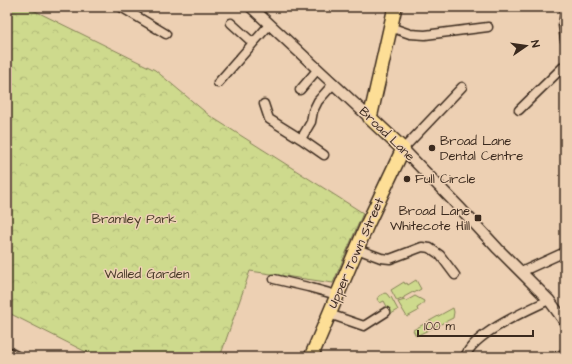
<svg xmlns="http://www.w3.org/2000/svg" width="572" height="364" font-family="'Architects Daughter',sans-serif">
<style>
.green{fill:#ceda8d;stroke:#848256}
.park{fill:url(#park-crowns);stroke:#848256}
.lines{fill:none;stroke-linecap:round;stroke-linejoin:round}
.minor-casing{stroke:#3b2a1e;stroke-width:11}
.tertiary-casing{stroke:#3b2a1e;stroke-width:13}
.primary-casing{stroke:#3b2a1e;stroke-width:16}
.minor{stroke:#edd0b3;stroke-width:8}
.tertiary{stroke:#edd0b3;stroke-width:10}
.primary{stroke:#fdde96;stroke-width:13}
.poi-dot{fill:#3b2a1e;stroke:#edd0b3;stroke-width:1.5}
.labels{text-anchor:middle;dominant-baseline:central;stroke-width:3;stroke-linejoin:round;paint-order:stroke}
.street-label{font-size:13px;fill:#3b2a1e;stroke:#edd0b3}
.poi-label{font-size:13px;fill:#3b2a1e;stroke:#edd0b3;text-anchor:start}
.park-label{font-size:13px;fill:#4a3c29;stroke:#edd0b3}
</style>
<defs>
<pattern id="park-crowns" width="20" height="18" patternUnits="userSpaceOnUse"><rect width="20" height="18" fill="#ceda8d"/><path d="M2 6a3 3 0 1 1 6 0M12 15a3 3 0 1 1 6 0" fill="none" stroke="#b2bb79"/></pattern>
</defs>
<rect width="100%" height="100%" fill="#edd0b3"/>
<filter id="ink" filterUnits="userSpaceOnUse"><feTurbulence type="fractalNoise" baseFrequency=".025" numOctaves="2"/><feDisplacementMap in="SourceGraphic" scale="8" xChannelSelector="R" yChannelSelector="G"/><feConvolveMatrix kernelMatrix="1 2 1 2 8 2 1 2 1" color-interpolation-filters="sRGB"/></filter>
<g filter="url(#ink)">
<path class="green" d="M416 280 421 289 414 293 413 292 404 297V298L397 301 391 290 404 282 405 284 407 283 408 285Z
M385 293 387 294 390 298 391 297 398 310 391 314 384 301 380 303 377 299 379 296Z
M415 296 424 301C423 305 420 306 417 308L418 311 407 317 398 302 405 300 406 301Z
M453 308 454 312 453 318 416 336 413 330Z"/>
<path class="park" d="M7 7H27L155 70 210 116 363 213 333 283 250 271 220 357H96L7 312Z"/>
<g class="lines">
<g class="minor-casing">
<path id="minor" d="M121 7 166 34
M565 12 563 25 565 40
M231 23 253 43
M390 27 410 34 425 35 488 27
M218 83 269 25
M300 90 318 69
M264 104 269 119 301 139 311 122 313 111 318 101 334 83
M519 110 565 65
M301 139 324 155
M403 149 462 87
M357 249 381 258 390 259 422 247 430 248 440 255 455 275
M521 272 565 252
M274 279 308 287 337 295
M329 314 364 326 386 312
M7 351 19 357
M465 357C474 333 526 311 549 300
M556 357 565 353"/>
</g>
<g class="tertiary-casing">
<path id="tertiary" d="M251 7 370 118
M403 149 461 209 498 249 549 300 565 322"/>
</g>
<g class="primary-casing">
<path id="primary" d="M311 357 367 225 403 149 370 118 395 7"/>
</g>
<use href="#minor" class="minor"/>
<use href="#tertiary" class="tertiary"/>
<use href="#primary" class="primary"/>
</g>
</g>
<g class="poi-dot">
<circle cx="432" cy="148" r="4"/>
<circle cx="407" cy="179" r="4"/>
<rect x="474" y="214" width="8" height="8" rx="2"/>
</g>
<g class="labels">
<g class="street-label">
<text transform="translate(387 134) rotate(44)">Broad Lane</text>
<text transform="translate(356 253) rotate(-66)">Upper Town Street</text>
</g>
<g class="poi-label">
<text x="440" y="141">Broad Lane<tspan x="440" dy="15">Dental Centre</tspan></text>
<text x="415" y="179">Full Circle</text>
<text x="470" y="211" text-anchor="end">Broad Lane<tspan x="470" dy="15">Whitecote Hill</tspan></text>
</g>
<g class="park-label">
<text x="134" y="219">Bramley Park</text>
<text x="147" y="274">Walled Garden</text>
</g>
</g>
<rect width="572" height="364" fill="none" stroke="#edd0b3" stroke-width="24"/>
<rect x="12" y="12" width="548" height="340" fill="none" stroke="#3b2a1e" stroke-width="1.5" filter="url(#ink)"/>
<g transform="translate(526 46) rotate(77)" stroke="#edd0b3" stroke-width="3" paint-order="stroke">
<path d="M0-3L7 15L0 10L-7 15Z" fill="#3b2a1e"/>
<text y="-6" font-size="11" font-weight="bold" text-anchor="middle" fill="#3b2a1e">N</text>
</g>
<path d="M418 330v6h115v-6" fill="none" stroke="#3b2a1e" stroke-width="2"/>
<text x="424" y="330" font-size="12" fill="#3b2a1e" stroke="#edd0b3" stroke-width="3" paint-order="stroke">100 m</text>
</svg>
